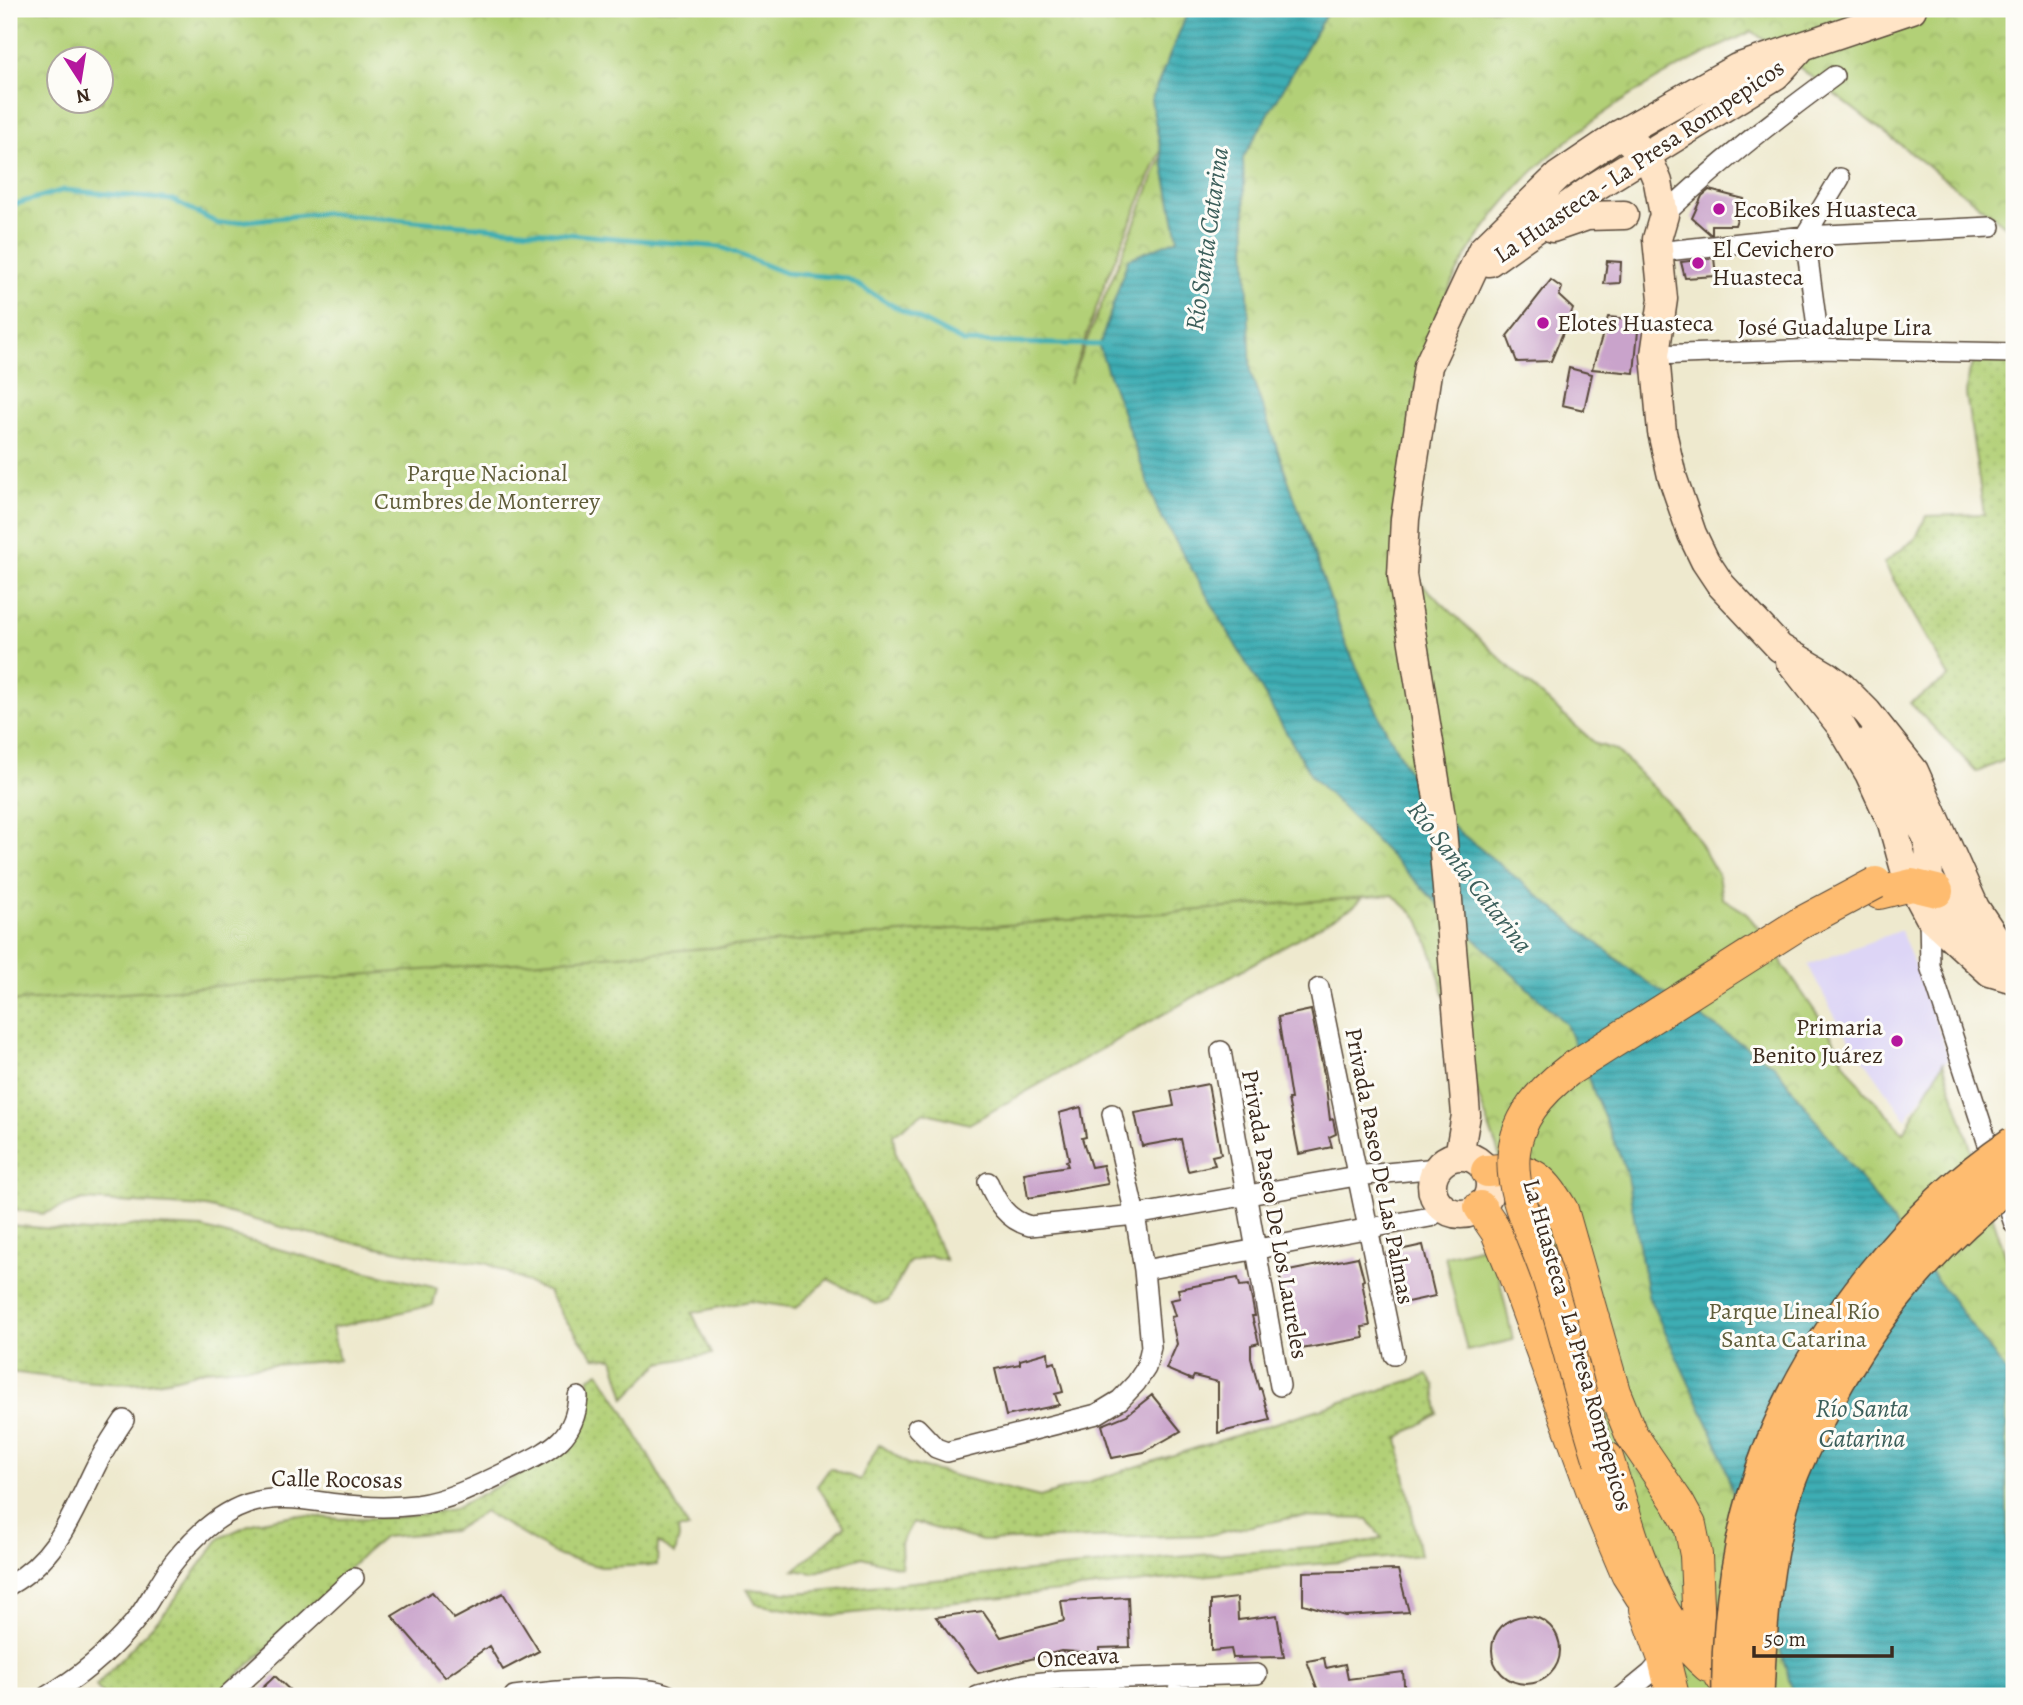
<svg xmlns="http://www.w3.org/2000/svg" width="2023" height="1705" font-family="Alegreya,serif">
<style>
.built{fill:#ddd5f6}
.grass{fill:url(#grass-dots);stroke:#767d4a;stroke-width:2;fill-rule:evenodd}
.park{fill:url(#park-crowns);stroke:#767d4a;stroke-width:2;fill-rule:evenodd}
.garden{fill:#b2d077;stroke:#767d4a;stroke-width:2}
.water{fill:url(#water-rules);stroke:#3c6c69;stroke-width:2}
.lines{fill:none;stroke-linecap:round;stroke-linejoin:round}
.stream{stroke:#3cadb4;stroke-width:5}
.building{fill:#c9a3cb}
.street-casing{stroke:#564738;stroke-width:22}
.secondary-casing{stroke:#564738;stroke-width:31}
.primary-casing{stroke:#564738;stroke-width:34}
.street{stroke:#fff;stroke-width:19}
.secondary{stroke:#ffe4c6;stroke-width:28}
.primary{stroke:#febc70;stroke-width:32}
.primary-bridge-casing{stroke:#564738;stroke-width:34;stroke-linecap:butt}
.highway-bridge-casing{stroke:#564738;stroke-width:38;stroke-linecap:butt}
.primary-bridge{stroke:#febc70;stroke-width:32}
.highway-bridge{stroke:#febc70;stroke-width:35}
.poi-dot{fill:#b5179e;stroke:#fdfcf7;stroke-width:2.5}
.labels{text-anchor:middle;dominant-baseline:central;stroke-width:6;stroke-linejoin:round;paint-order:stroke}
.street-label{font-size:24px;fill:#3b2a1e;stroke:#fdfcf7}
.poi-label{font-size:24px;fill:#3b2a1e;stroke:#fdfcf7;text-anchor:start}
.park-label{font-size:24px;fill:#5f5c39;stroke:#fdfcf7}
.water-label{font-size:26px;font-style:italic;fill:#3b5e5a;stroke:#fdfcf7}
</style>
<defs>
<pattern id="grass-dots" width="8" height="8" patternUnits="userSpaceOnUse" patternTransform="scale(1.75)"><rect width="8" height="8" fill="#b2d077"/><path d="M2 2h.1M6 6h.1" fill="none" stroke="#9ab366" stroke-width="1.8" stroke-linecap="round"/></pattern>
<pattern id="park-crowns" width="20" height="18" patternUnits="userSpaceOnUse" patternTransform="scale(1.75)"><rect width="20" height="18" fill="#b2d077"/><path d="M2 6a3 3 0 1 1 6 0M12 15a3 3 0 1 1 6 0" fill="none" stroke="#9ab366"/></pattern>
<pattern id="water-rules" width="6" height="5" patternUnits="userSpaceOnUse" patternTransform="scale(1.75)"><rect width="6" height="5" fill="#3cadb4"/><path d="M0 2.5h6" fill="none" stroke="#348d92"/></pattern>
</defs>
<rect width="100%" height="100%" fill="#fdfcf7"/>
<filter id="ink" filterUnits="userSpaceOnUse"><feTurbulence type="fractalNoise" baseFrequency=".0143" numOctaves="2"/><feDisplacementMap in="SourceGraphic" scale="14" xChannelSelector="R" yChannelSelector="G"/><feConvolveMatrix kernelMatrix="1 2 1 2 8 2 1 2 1" color-interpolation-filters="sRGB"/></filter>
<filter id="wash" filterUnits="userSpaceOnUse"><feTurbulence type="fractalNoise" baseFrequency=".00686" numOctaves="4" result="noise"/><feDisplacementMap in="SourceGraphic" scale="28" xChannelSelector="R" yChannelSelector="G"/><feGaussianBlur stdDeviation="1.57" result="paint"/><feColorMatrix in="noise" values="0 0 0 0 0 0 0 0 0 0 0 0 0 0 0 0 0 1.4 0 .05"/><feComposite in="paint" operator="in"/></filter>
<g filter="url(#wash)">
<rect width="100%" height="100%" fill="#eee9ce"/>
<path class="built" d="M1901 930 1949 1057 1906 1119 1839 1024 1808 965Z"/>
<path class="grass" d="M9 9 1058 411 1366 893 1353 907 969 1124 924 1112 893 1135 896 1156 946 1260 930 1256 909 1262 888 1301 876 1304 828 1279 796 1308 749 1301 692 1313 712 1354 660 1363 625 1398 613 1358 594 1357 564 1318 548 1292 486 1263 431 1257 308 1234 206 1207 83 1200 43 1214 9 1209ZM60 60H102V102H60Z
M1978 356 2014 357V756L1977 772 1910 703 1949 677 1884 563 1916 538 1926 516 1984 514 1966 394 1968 373Z
M9 1225 88 1232 137 1225 202 1228 325 1262 437 1288 433 1305 332 1328 339 1360 203 1370C141 1395 72 1379 9 1372Z
M599 1372 621 1406 689 1529H678L679 1538 675 1554 658 1543 657 1565 601 1567 559 1556 484 1512 453 1531 384 1537 365 1553 284 1633 215 1696H104L96 1686 167 1610 220 1538 255 1522 295 1515 341 1519 403 1517 453 1509 556 1456 585 1425 589 1378Z
M1428 1375 1435 1386 1438 1414 1398 1438 1420 1555 1294 1566 826 1616 756 1604 747 1589 797 1593 1199 1555 1351 1544 1382 1539 1368 1519 1295 1517 1209 1535 982 1541 912 1522 901 1544 902 1568 862 1557 813 1573 794 1570 845 1526 817 1486 830 1468 860 1480 879 1444 908 1464 1040 1497Z"/>
<path class="park" d="M9 9H1221L1107 278 1069 384 1222 9H2014V232L1752 31C1722 46 1690 60 1661 77 1550 141 1465 221 1426 347L1397 571 1423 585 1517 674 1596 744 1616 750 1665 799 1695 835 1718 875 1722 898 1745 912 1777 950 1783 965 1832 1036 1844 1062 1865 1091 1888 1114 1903 1133 1943 1063 2014 1282V1696H1687L1675 1654 1452 1021 1434 959 1419 919 1393 895 9 1002ZM60 60H102V102H60Z"/>
<path class="garden" d="M1492 1245 1513 1340 1467 1351 1445 1256Z"/>
<path class="water" d="M1189 9H1329L1243 158 1251 374 1346 644 1383 724 1411 776 1441 817 1638 976 1775 1066 2006 1371 2008 1650 2013 1696H1794L1719 1447 1648 1296 1626 1171 1566 1024 1449 915 1312 777 1158 511 1099 347 1128 259 1178 239 1151 100Z"/>
<g class="lines">
<path class="stream" d="M9 206 64 190 173 200 219 224 322 213 721 247 785 273 846 278 890 304 963 342 1107 345"/>
</g>
<g id="blocks">
<path class="building" d="M1709 190 1744 199 1735 225H1712V234H1710L1692 218 1702 196Z
M1714 258 1716 276 1685 278 1681 262Z
M1607 261 1621 262 1620 283 1604 284Z
M1551 280 1562 288 1559 296 1573 309 1551 361 1517 362 1507 336Z
M1608 317 1639 320 1634 373 1592 369Z
M1569 368 1592 374 1584 410 1562 405Z
M1311 1010 1325 1079 1330 1120 1333 1119 1336 1134 1329 1137 1332 1147 1299 1154 1288 1099H1291L1278 1017Z
M1208 1084 1221 1154 1212 1156 1215 1165 1188 1171 1181 1139 1142 1146 1135 1113 1174 1106 1171 1091Z
M1081 1107 1086 1137 1082 1138 1091 1167 1103 1165 1108 1184 1028 1198 1024 1173 1068 1166 1066 1161 1069 1160 1059 1113Z
M1423 1245 1435 1296 1398 1304 1386 1253Z
M1358 1257 1364 1280 1362 1281 1370 1326 1362 1327 1364 1338 1301 1349 1299 1343 1294 1344 1279 1273Z
M1238 1278 1240 1286 1249 1285 1255 1316H1252L1259 1343 1251 1345V1358L1259 1389 1261 1388 1270 1420 1218 1433V1382L1194 1376 1192 1380 1166 1369 1177 1344 1171 1317 1175 1316 1170 1300 1180 1298 1178 1289Z
M1048 1352 1049 1364 1055 1362 1063 1392 1055 1394 1059 1405 1006 1416 995 1369 1020 1364V1360Z
M1152 1395 1181 1431 1144 1452 1112 1458 1102 1425 1127 1415Z
M1398 1570 1409 1612 1345 1616 1303 1604V1572Z
M432 1592 454 1619 503 1593 539 1651 503 1670 489 1646 445 1677 392 1616Z
M1128 1597 1130 1647 1099 1648V1653L1061 1651 978 1673 936 1617 983 1611 1001 1637 1064 1621 1061 1601Z
M1237 1598 1238 1620 1277 1615 1284 1657 1233 1658 1231 1649 1211 1651V1601Z
M1492 1650a34 34 0 1 1 68 0a34 34 0 1 1-68 0Z
M1324 1658 1326 1668 1345 1664 1348 1679 1403 1672 1405 1696H1320L1307 1661Z
M275 1676 296 1696H254Z"/>
</g>
</g>
<g filter="url(#ink)">
<use href="#blocks" fill-opacity="0" stroke="#564738" stroke-width="2"/>
<g class="lines">
<g class="street-casing">
<path id="street" d="M1664 215C1717 164 1774 120 1834 76
M1657 252 1805 236 1991 227
M1820 349 1805 236 1840 178
M1655 355 1820 349 2014 353
M1933 913 1929 916 1930 966 2014 1224
M1319 988 1394 1355
M1221 1051 1280 1386
M1112 1114 1135 1215 1356 1176 1437 1168
M1144 1270 1430 1217 1444 1208
M917 1428 936 1448 947 1452 1097 1414 1120 1400 1136 1383 1146 1368 1151 1347 1144 1270 1135 1215 1030 1226C1007 1220 997 1203 988 1182
M9 1585C58 1558 72 1514 96 1466 104 1450 114 1435 124 1420
M47 1696C80 1677 107 1654 132 1625 148 1606 158 1583 173 1563 192 1539 218 1514 247 1504 278 1494 306 1500 337 1504 362 1507 391 1508 416 1505 453 1500 488 1480 520 1465 554 1448 575 1437 578 1397
M227 1696 354 1578
M514 1696C543 1692 648 1680 670 1696
M978 1696 1025 1684 1062 1680 1257 1674
M1178 1696 1182 1677
M1623 1696 1651 1673 1668 1653"/>
</g>
<g class="secondary-casing">
<path id="secondary" d="M1620 134 1647 155 1658 182 1664 215 1657 239 1663 299 1655 355 1662 432 1672 476 1692 534 1705 561 1721 585 1780 648 1826 675 1842 687 1867 712 1914 771 1975 908 2014 966
M1552 228 1587 216 1624 215
M1489 262 1593 188 1776 75 1800 49
M1790 661 1841 726 1869 773 1892 823 1906 873 1929 916 1990 972 2014 979
M1870 740 1926 835C1933 856 1927 859 1929 879L1979 946
M1459 1156 1466 1115 1441 817 1402 575 1405 519 1428 366 1482 250 1558 176 1620 134 1737 68 1912 9
M1432 1185a29 29 0 1 1 58 0a29 29 0 1 1-58 0Z"/>
</g>
<g class="primary-casing">
<path id="primary" d="M1879 893 1912 885 1937 891
M1487 1171C1529 1167 1540 1173 1562 1210L1614 1392 1631 1434 1678 1503 1690 1525 1696 1555 1699 1630 1710 1657 1722 1678
M1480 1207 1497 1232 1513 1271 1597 1503 1627 1574 1641 1596
M1607 1458C1631 1531 1647 1613 1708 1666
M1646 1609 1664 1659 1673 1696"/>
</g>
<use href="#street" class="street"/>
<use href="#secondary" class="secondary"/>
<use href="#primary" class="primary"/>
<g class="primary-bridge-casing">
<path id="primary-bridge" d="M1600 1461C1580 1399 1567 1336 1547 1275 1534 1236 1509 1194 1514 1152 1518 1116 1542 1090 1569 1070L1799 924 1876 883"/>
</g>
<g class="highway-bridge-casing">
<path id="highway-bridge" d="M1730 1696C1728 1613 1742 1524 1772 1447 1818 1332 1911 1213 2014 1144
M1756 1696C1759 1624 1764 1550 1788 1481 1796 1458 1808 1436 1819 1414 1868 1317 1929 1245 2014 1179"/>
</g>
<use href="#primary-bridge" class="primary-bridge"/>
<use href="#highway-bridge" class="highway-bridge"/>
</g>
</g>
<g class="poi-dot">
<circle cx="1719" cy="209" r="7"/>
<circle cx="1698" cy="263" r="7"/>
<circle cx="1543" cy="323" r="7"/>
<circle cx="1897" cy="1041" r="7"/>
</g>
<g class="labels">
<g class="street-label">
<text transform="translate(1639 161) rotate(-34)">La Huasteca - La Presa Rompepicos</text>
<text x="1835" y="327">José Guadalupe Lira</text>
<text transform="translate(1380 1166) rotate(79)">Privada Paseo De Las Palmas</text>
<text transform="translate(1275 1214) rotate(80)">Privada Paseo De Los Laureles</text>
<text transform="translate(1578 1345) rotate(74)">La Huasteca - La Presa Rompepicos</text>
<text transform="translate(337 1479) rotate(1)">Calle Rocosas</text>
<text transform="translate(1078 1657) rotate(-3)">Onceava</text>
</g>
<g class="poi-label">
<text x="1733" y="209">EcoBikes Huasteca</text>
<text x="1712" y="249">El Cevichero<tspan x="1712" dy="28">Huasteca</tspan></text>
<text x="1557" y="323">Elotes Huasteca</text>
<text x="1883" y="1027" text-anchor="end">Primaria<tspan x="1883" dy="28">Benito Juárez</tspan></text>
</g>
<g class="park-label">
<text x="487" y="473">Parque Nacional<tspan x="487" dy="28">Cumbres de Monterrey</tspan></text>
<text x="1794" y="1311">Parque Lineal Río<tspan x="1794" dy="28">Santa Catarina</tspan></text>
</g>
<g class="water-label">
<text transform="translate(1207 239) rotate(-82)">Río Santa Catarina</text>
<text transform="translate(1470 877) rotate(52)">Río Santa Catarina</text>
<text x="1862" y="1408">Río Santa<tspan x="1862" dy="30">Catarina</tspan></text>
</g>
</g>
<rect width="2023" height="1705" fill="none" stroke="#fdfcf7" stroke-width="35"/>
<g transform="translate(80 80) rotate(168)"><circle r="33" fill="#fdfcf7" stroke="#afa8a0" stroke-width="2"/>
<path d="M0-5L12 26L0 18L-12 26Z" fill="#b5179e"/>
<text y="-10" font-size="19" font-weight="bold" text-anchor="middle" fill="#3b2a1e">N</text>
</g>
<path d="M1754 1646v10h138v-10" fill="none" stroke="#3b2a1e" stroke-width="3.5"/>
<text x="1764" y="1646" font-size="21" fill="#3b2a1e" stroke="#fdfcf7" stroke-width="5" paint-order="stroke">50 m</text>
</svg>
